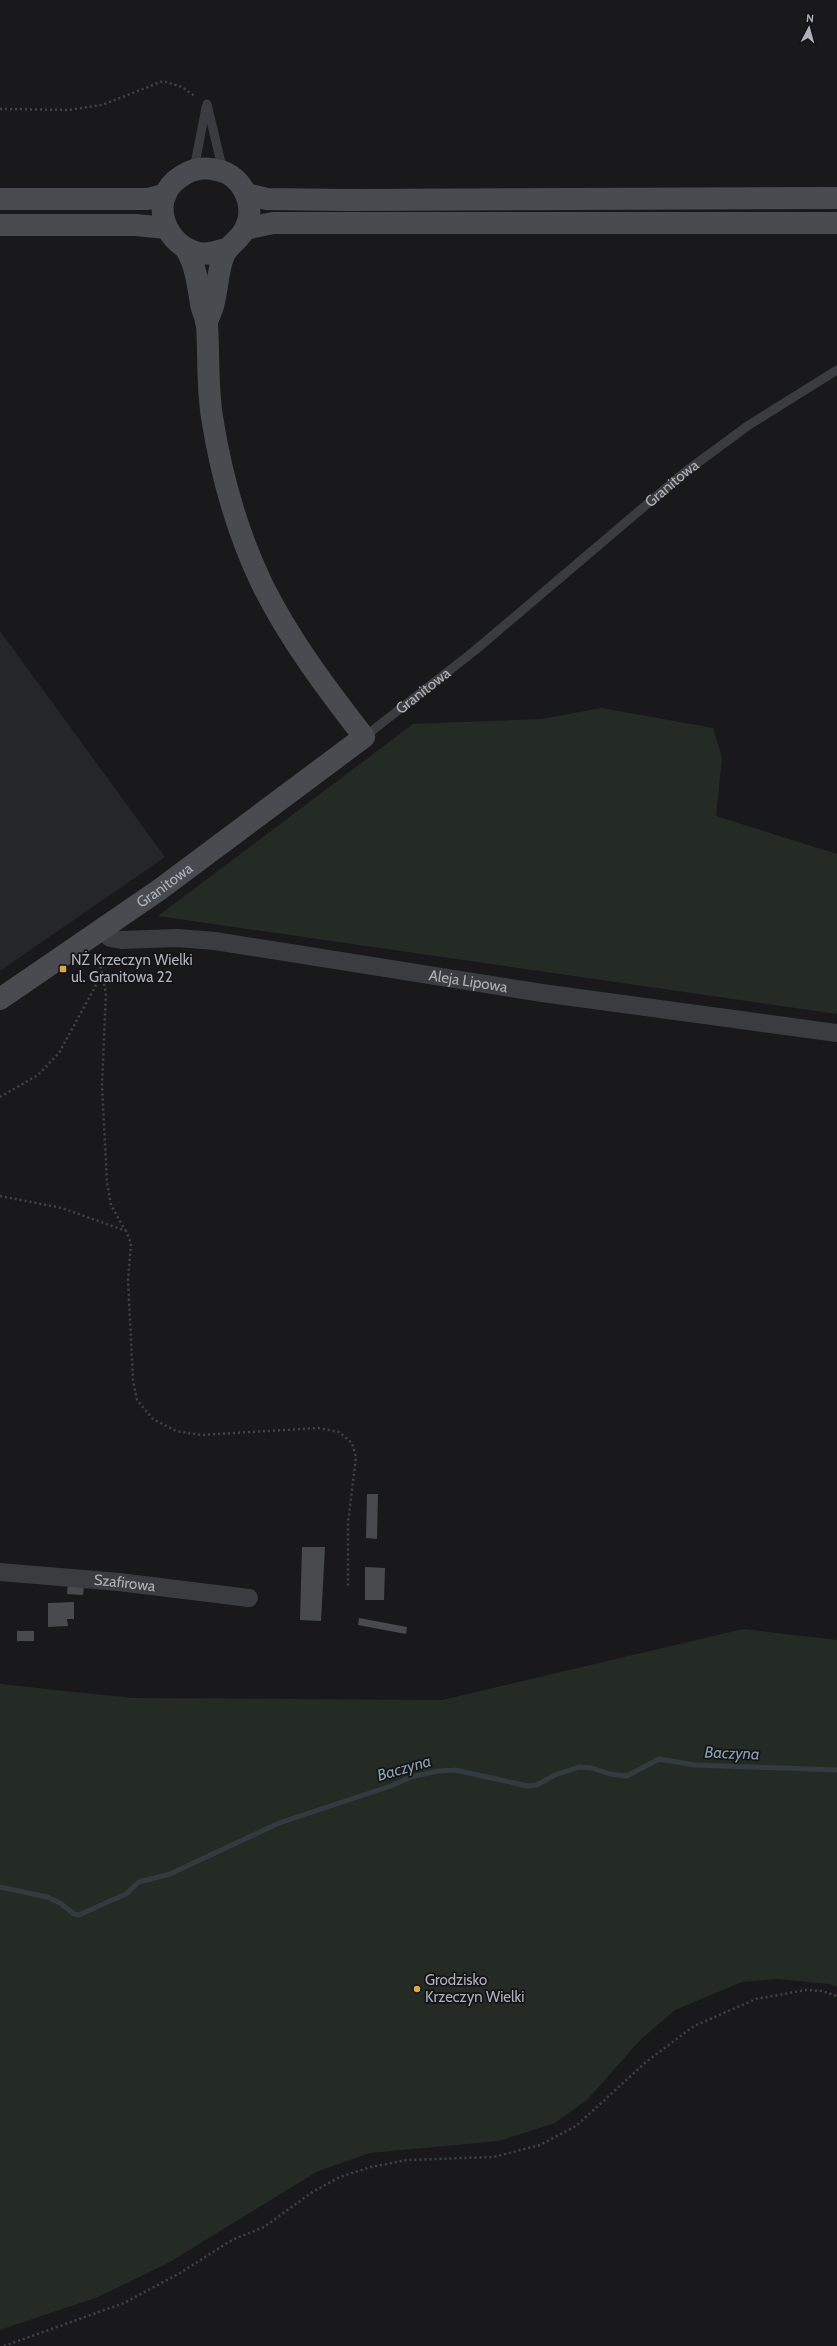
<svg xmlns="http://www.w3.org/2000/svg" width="837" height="2346" font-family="Cabin,sans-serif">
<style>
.built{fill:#252628}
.green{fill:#242b24}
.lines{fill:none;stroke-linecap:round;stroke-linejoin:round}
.stream{stroke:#333b40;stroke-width:5}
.building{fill:#484a4d}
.path{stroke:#414347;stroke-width:2.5;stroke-dasharray:2 3;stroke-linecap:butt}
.lane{stroke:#3b3c40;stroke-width:9}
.street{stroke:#3b3c40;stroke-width:18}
.secondary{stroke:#494b50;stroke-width:22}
.poi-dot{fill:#dfa74d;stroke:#141416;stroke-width:1.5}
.labels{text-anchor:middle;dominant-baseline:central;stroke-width:3.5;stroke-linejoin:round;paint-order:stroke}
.street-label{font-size:15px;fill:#adb1b9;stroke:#141416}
.poi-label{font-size:15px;fill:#adb1b9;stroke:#141416;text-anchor:start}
.water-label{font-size:16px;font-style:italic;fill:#88a0b0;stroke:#141416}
</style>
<rect width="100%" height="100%" fill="#19191b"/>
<path class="built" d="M0 631 165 857 0 971Z"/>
<path class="green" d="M601 708 713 728 722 758 716 816 837 854V1014L158 916 413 724 542 719Z
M743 1629 837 1640V1987L829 1984 778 1979 742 1982 675 2010 640 2040 588 2099 555 2123 499 2141 370 2153 318 2171 168 2263 98 2297 0 2330V1684L132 1698 442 1700Z"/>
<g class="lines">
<path class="stream" d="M0 1887 47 1897 60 1903 74 1914 79 1915 126 1894 139 1882 170 1874 279 1823 391 1786 411 1777 438 1771 455 1770 528 1786 537 1785 555 1775 579 1767 592 1768 610 1774 627 1776 659 1759 695 1765 837 1770"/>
</g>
<path class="building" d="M367 1494H378L377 1539 366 1538Z
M302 1547H325L321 1621 300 1620Z
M365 1567 385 1568 384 1600H365Z
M68 1583 84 1585 83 1595 67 1594Z
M74 1602V1619H67L68 1626 48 1627V1603Z
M359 1618 407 1627 406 1634 358 1625Z
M17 1631H34V1641H17Z"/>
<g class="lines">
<path class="path" d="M0 109 69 110 102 105 163 81 182 87 196 97
M102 974 106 993 102 1085 107 1183 111 1205 125 1230
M0 1097 38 1075 59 1053 102 974 98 956
M0 1196 62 1208 126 1231 131 1243 128 1280 133 1381 137 1400 153 1419 176 1431 201 1435 318 1428 339 1432 352 1443 356 1457 348 1523V1588
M4 2346 124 2303 180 2273 232 2240 264 2227 314 2191 340 2177 371 2167 407 2160 494 2157 540 2145 576 2126 646 2062 694 2026 756 1999 806 1990 822 1991 837 1996"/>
<g class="lane">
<path d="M207 104 223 171"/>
<path d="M194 169 206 107"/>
<path id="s1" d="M364 737 473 652 685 472 749 425 837 370"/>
</g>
<g class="street">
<path id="s2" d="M102 930 110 938 121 940 177 938 215 941 542 993 837 1033"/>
<path id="s3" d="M0 1572 119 1582 249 1598"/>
</g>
<g class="secondary">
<path d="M246 194 267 199 348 200 837 198"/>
<path d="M0 199H148L166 194"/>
<path d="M0 225H135L167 228"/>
<path d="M245 229 273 223H837"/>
<path d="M206 322C219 302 215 276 224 255 229 244 240 240 245 229 257 206 243 175 217 170 201 166 188 170 175 181 149 204 167 247 199 253 209 255 219 251 229 248"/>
<path id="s4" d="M0 999 159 890 364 737C327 689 289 639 262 584 237 532 221 474 212 417 207 386 209 355 207 324 206 317 202 311 201 304 198 285 196 266 186 249"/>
</g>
</g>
<g class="poi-dot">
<rect x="59" y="965" width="8" height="8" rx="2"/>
<circle cx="417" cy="1989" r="4"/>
</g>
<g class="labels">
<g class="street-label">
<text stroke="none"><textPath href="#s1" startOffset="399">Granitowa</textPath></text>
<text stroke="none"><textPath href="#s1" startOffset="75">Granitowa</textPath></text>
<text stroke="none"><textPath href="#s4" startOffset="200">Granitowa</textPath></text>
<text stroke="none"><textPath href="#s2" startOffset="373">Aleja Lipowa</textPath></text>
<text stroke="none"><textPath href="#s3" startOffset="125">Szafirowa</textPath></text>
</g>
<g class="poi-label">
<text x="71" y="960">NŻ Krzeczyn Wielki<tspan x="71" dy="17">ul. Granitowa 22</tspan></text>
<text x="425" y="1980">Grodzisko<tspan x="425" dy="17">Krzeczyn Wielki</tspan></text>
</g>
<g class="water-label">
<text transform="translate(732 1753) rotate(2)">Baczyna</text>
<text transform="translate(404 1768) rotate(-16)">Baczyna</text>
</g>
</g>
<g transform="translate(809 28) rotate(6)" stroke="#141416" stroke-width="3" paint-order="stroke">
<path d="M0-3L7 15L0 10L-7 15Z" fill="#adb1b9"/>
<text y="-6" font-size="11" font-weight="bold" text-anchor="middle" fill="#adb1b9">N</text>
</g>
</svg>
